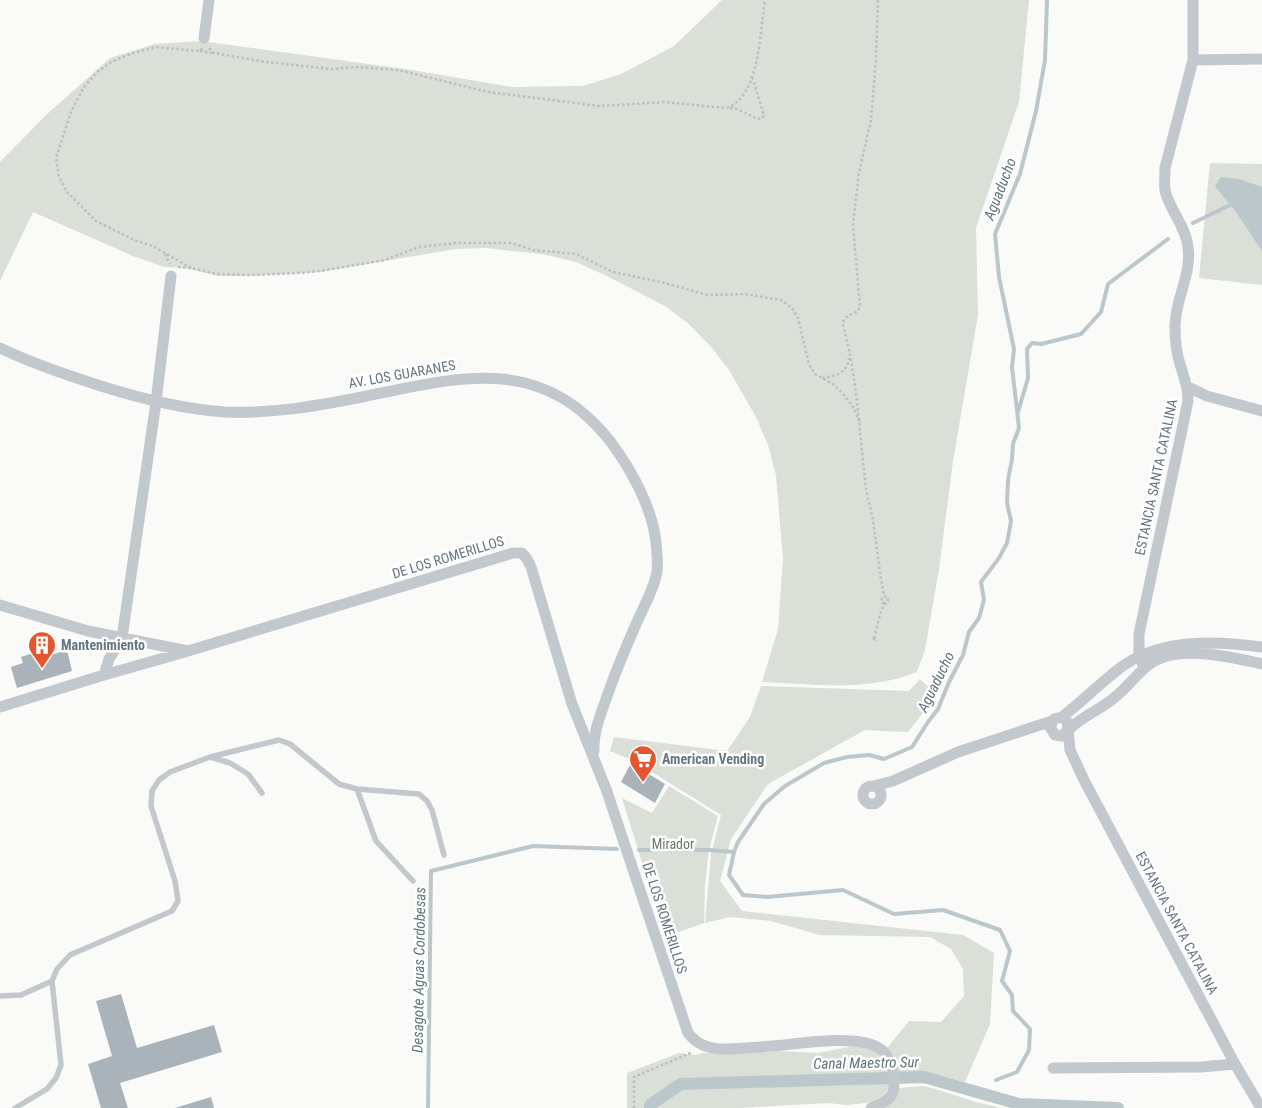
<svg xmlns="http://www.w3.org/2000/svg" width="1262" height="1108" font-family="'Roboto Condensed',sans-serif">
<style>
.green{fill:#dadfd7}
.water{fill:#bbc7cb}
.lines{fill:none;stroke-linecap:round;stroke-linejoin:round}
.stream{stroke:#bbc7cb;stroke-width:4}
.canal{stroke:#bbc7cb;stroke-width:12}
.building{fill:#aab3b9}
.path{stroke:#bbbfc2;stroke-width:2.5;stroke-dasharray:2.5 2.5;stroke-linecap:butt}
.lane{stroke:#c3c8cc;stroke-width:5.5}
.street{stroke:#c3c8cc;stroke-width:11}
.labels{text-anchor:middle;dominant-baseline:central;stroke-width:5;stroke-linejoin:round;paint-order:stroke}
.street-label{font-size:14px;fill:#657683;stroke:#fff}
.poi-label{font-size:14px;font-weight:bold;fill:#657683;stroke:#fff;text-anchor:start}
.park-label{font-size:14px;fill:#687a64;stroke:#fff}
.water-label{font-size:15px;font-style:italic;fill:#60757c;stroke:#fff}
</style>
<rect width="100%" height="100%" fill="#fafaf8"/>
<path class="green" d="M722 0H1029L1019 102 976 228 978 315 953 461 939 569 925 650 917 672C868 692 813 684 762 682L778 629 783 559 776 475 768 445 756 417 729 370 712 348 689 324 665 306 607 276 576 262 542 254 485 248 456 249 320 272 249 276H217L186 268 164 267 133 256 33 212 0 281V162L45 116 110 58 155 44 201 41 412 70 512 87 583 86 621 74 674 46Z
M1210 163 1262 164V285L1199 278Z
M920 679 937 695 908 732 865 730 768 784 731 839 720 881 742 911 963 935 994 953 990 1024 965 1082 923 1072H898L896 1059 888 1047 909 1021 941 1022 964 996 963 969 951 949 930 937 820 935 771 921 730 917 705 923 711 854 721 815 636 762 610 751 614 737 727 751 750 717 761 686 909 691Z
M669 786 718 816 709 850 705 885 704 923 665 937 622 798 652 813Z
M854 1046 867 1048 878 1053 884 1058 889 1069V1087L884 1096 874 1102 847 1105 828 1103 739 1108H627V1073L679 1053 694 1055 703 1053 723 1054 777 1051 818 1053Z
M923 1086C941 1090 956 1096 973 1101 982 1104 991 1105 1000 1108H886C893 1102 897 1097 899 1088Z"/>
<path class="water" d="M1221 177 1239 179 1262 187V251L1236 212 1215 186Z"/>
<g class="lines">
<path class="stream" d="M1193 223 1230 205
M1018 412 1028 378 1027 349 1032 343 1041 344 1081 334 1101 312 1108 284 1168 239
M639 850H709L734 852 729 875 743 895 767 897 843 890 894 914 943 910 1000 930 1010 951 1002 981 1012 995 1013 1011 1030 1029 1029 1050 1017 1072 996 1080
M734 852 738 842 764 804 785 786 824 763 847 757 869 755 884 759 912 747 928 722 938 709 949 682 963 655 969 632 979 618 984 600 981 582 999 558 1007 543 1011 521 1007 503 1008 480 1012 459 1013 444 1019 428 1012 367 1014 349 999 277 995 234 1020 174 1036 111 1045 60 1047 0
M428 1108 431 871 533 846 617 849"/>
<path class="canal" d="M650 1108V1105L681 1084 924 1077 1019 1104 1118 1108"/>
</g>
<path class="building" d="M42 650 44 657 67 650 72 671 17 688 11 667 23 663 21 657Z
M631 763 665 784 655 803 621 782Z
M121 994 137 1048 214 1025 222 1052 120 1083 128 1108H101L88 1064 112 1056 96 1001Z
M211 1097 214 1108H175Z"/>
<g class="lines">
<path class="path" d="M209 48 214 53 266 62 331 69 358 67 398 70 488 92 600 106 663 102 726 108C760 98 760 30 765 0
M200 51 212 53
M730 108C742 108 750 118 761 119L764 116 753 79
M165 254 170 264
M178 267 191 268 217 274 248 275 299 273 320 271 385 260 419 247 456 243H511L533 250 576 254 613 272 665 283 708 295 745 294 781 300 792 308 798 318 809 364 815 374 833 384 843 394 853 407 860 422
M191 268 153 246 134 240 96 221 67 192 59 177 56 158 71 112 84 87 97 72 113 61 133 53 156 47 200 51 202 48
M822 378C836 376 847 373 849 358
M884 604 881 600 884 596
M874 638C878 627 879 608 888 601V598L884 596C879 571 877 546 873 521 871 507 866 494 865 480 859 428 857 376 843 325 843 315 851 315 858 311L860 307 853 225 859 172 871 120 876 58 878 0
M874 638 875 640H873Z
M634 1108V1077L693 1052"/>
<path class="lane" d="M210 757 230 763 248 774 262 793
M357 789 376 841 413 881
M0 996 21 995 52 981 57 969 70 955 172 911 178 901 175 881 151 806 152 791 159 780 170 772 210 757 279 740 290 744 339 784 357 789 419 794 427 801 432 810 444 855
M15 1108 47 1089 56 1078 61 1065 52 981"/>
<path class="street" d="M204 38 209 0
M1193 60 1262 59
M0 348C33 364 66 375 101 386 142 399 182 409 225 412 271 414 317 406 362 397 456 378 540 352 610 441 631 469 652 507 656 542 657 552 658 562 657 572 654 589 644 606 637 622 626 647 615 673 606 699 600 717 593 732 594 751
M1188 387 1207 396 1262 411
M0 605 88 631 188 651 513 553H522L527 559 531 567 572 704 606 789 688 1033C697 1044 705 1047 718 1049 740 1049 762 1047 784 1045 808 1042 859 1035 879 1048 892 1055 894 1072 894 1086 894 1099 882 1104 871 1108
M1145 668 1139 657V634L1188 401C1188 385 1184 378 1180 364 1176 352 1175 339 1175 326 1175 300 1192 274 1188 247 1186 227 1170 210 1165 191 1164 183 1165 176 1165 168L1193 60V0
M104 675 109 659 122 638 156 402 171 276
M0 707 104 675 185 652
M1062 717 1067 721 1068 730 1062 736 1055 735 1050 727 1054 719 1062 717C1083 701 1102 681 1124 665 1164 638 1216 641 1262 647
M863 795a9 9 0 1 1 18 0a9 9 0 1 1-18 0Z
M874 786 893 781 958 752 1052 721
M1053 1068 1201 1067 1235 1064
M1261 1108 1235 1064 1085 782 1070 750 1068 730 1073 726C1085 715 1101 709 1114 698 1126 689 1135 676 1147 666 1175 643 1230 657 1262 664"/>
</g>
<defs>
<g id="building-pin" transform="scale(1.4375)"><path d="M0 17L-7.5 6A9.5 9.5 0 1 1 7.5 6Z" fill="#e4572e" stroke="#fff"/><path d="M-4-6H4V6H1V3H-1V6H-4ZM-2.5-4.3h1.7v1.8h-1.7ZM.8-4.3h1.7v1.8H.8ZM-2.5-1h1.7V.8h-1.7ZM.8-1h1.7V.8H.8Z" fill="#fff"/></g>
<g id="supermarket-pin" transform="scale(1.4375)"><path d="M0 17L-7.5 6A9.5 9.5 0 1 1 7.5 6Z" fill="#e4572e" stroke="#fff"/><path d="M-6-5.5h2.5l.6 2H6L4.5 2H-2.5L-4.4-4H-6ZM-1.5 3.2a1.3 1.3 0 1 0 .1 0ZM3 3.2a1.3 1.3 0 1 0 .1 0Z" fill="#fff"/></g>
</defs>
<g fill-rule="evenodd">
<use href="#building-pin" x="42" y="645"/>
<use href="#supermarket-pin" x="643" y="759"/>
</g>
<g class="labels">
<g class="street-label">
<text transform="translate(402 374) rotate(-10)">AV. LOS GUARANES</text>
<text transform="translate(1156 477) rotate(-78)">ESTANCIA SANTA CATALINA</text>
<text transform="translate(448 557) rotate(-17)">DE LOS ROMERILLOS</text>
<text transform="translate(665 918) rotate(72)">DE LOS ROMERILLOS</text>
<text transform="translate(1177 923) rotate(62)">ESTANCIA SANTA CATALINA</text>
</g>
<g class="poi-label">
<text x="61" y="645">Mantenimiento</text>
<text x="662" y="759">American Vending</text>
</g>
<g class="park-label">
<text x="673" y="844">Mirador</text>
</g>
<g class="water-label">
<text transform="translate(1000 189) rotate(-69)">Aguaducho</text>
<text transform="translate(936 682) rotate(-64)">Aguaducho</text>
<text transform="translate(419 970) rotate(-89)">Desagote Aguas Cordobesas</text>
<text transform="translate(866 1063) rotate(-1)">Canal Maestro Sur</text>
</g>
</g>
</svg>
